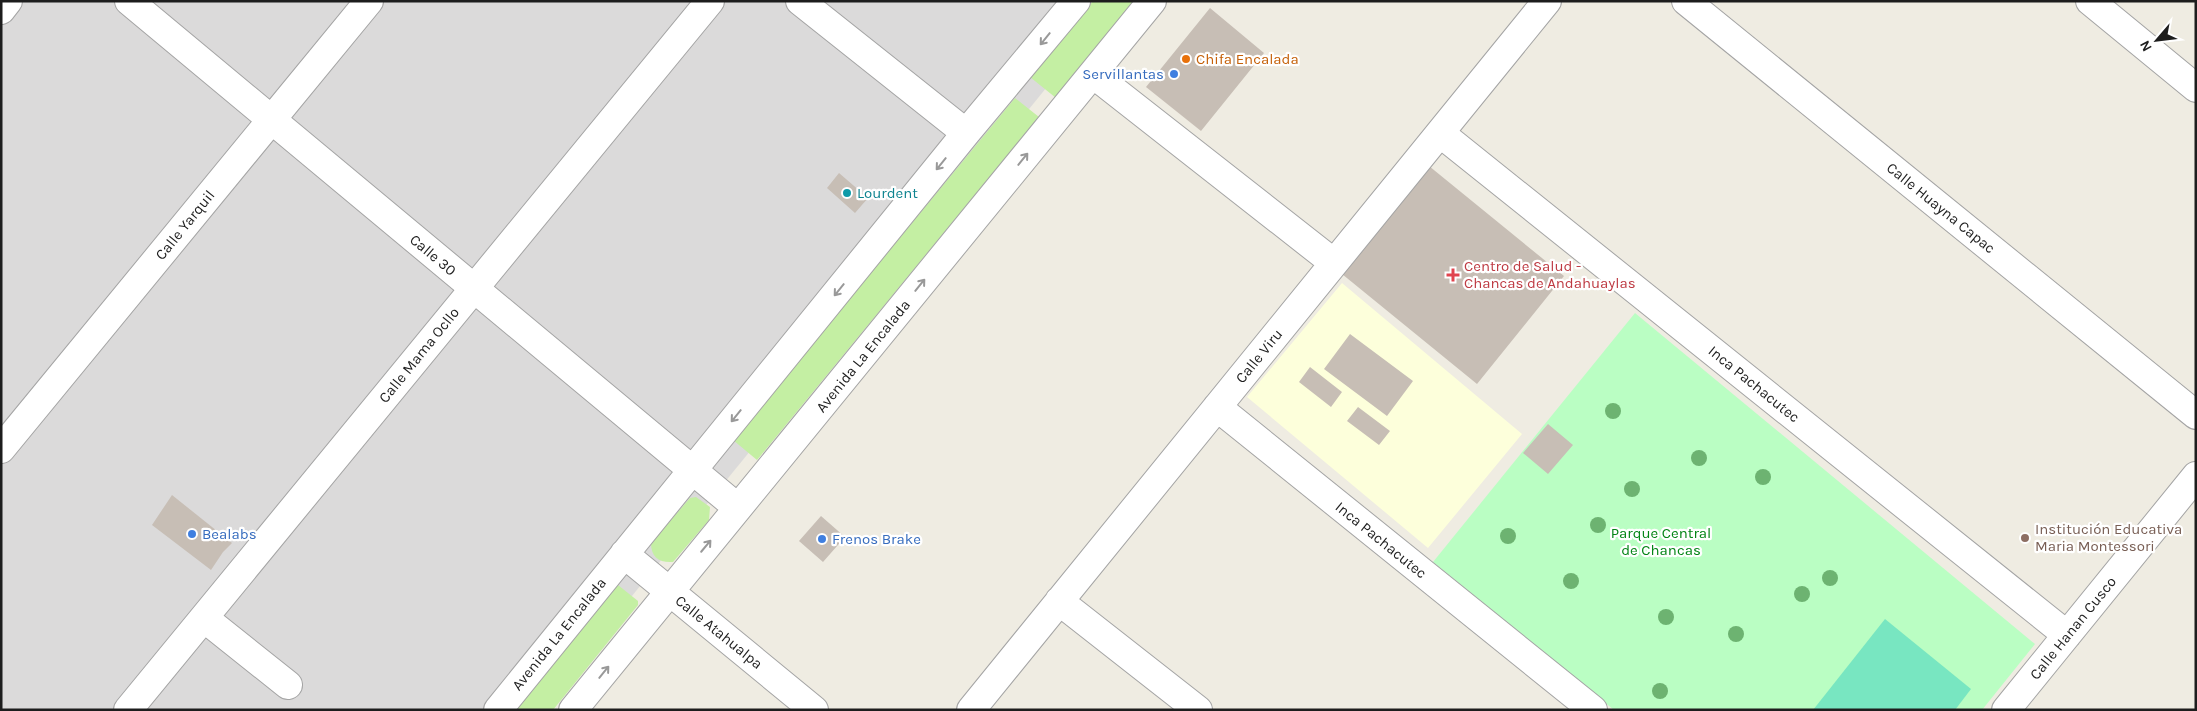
<svg xmlns="http://www.w3.org/2000/svg" width="2197" height="711" font-family="Karla,sans-serif">
<style>
.residential{fill:#dbdada}
.education{fill:#fdffdb}
.grass{fill:#c4efa3}
.park{fill:#bafec3}
.pitch{fill:#78e6c1}
.building{fill:#c7beb5}
.lines{fill:none;stroke-linecap:round;stroke-linejoin:round}
.minor-casing{stroke:#a4a4a4;stroke-width:30}
.minor{stroke:#fff;stroke-width:28}
.tree{fill:#6db371}
.oneway{stroke:#999}
.food-dot{fill:#e8710a;stroke:#fff;stroke-width:2}
.shop-dot{fill:#3f7fe0;stroke:#fff;stroke-width:2}
.culture-dot{fill:#0f9aa8;stroke:#fff;stroke-width:2}
.health-dot{fill:#e0444e;stroke:#fff;stroke-width:2}
.education-dot{fill:#8d6e63;stroke:#fff;stroke-width:2}
.labels{text-anchor:middle;dominant-baseline:central;stroke-width:4.5;stroke-linejoin:round;paint-order:stroke}
.food-label{font-size:15px;fill:#c56008;stroke:#fff;text-anchor:start}
.shop-label{font-size:15px;fill:#366cbe;stroke:#fff;text-anchor:start}
.culture-label{font-size:15px;fill:#0d838f;stroke:#fff;text-anchor:start}
.street-label{font-size:15px;fill:#1d1d1d;stroke:#fff}
.health-label{font-size:15px;fill:#be3a42;stroke:#fff;text-anchor:start}
.education-label{font-size:15px;fill:#785e54;stroke:#fff;text-anchor:start}
.park-label{font-size:15px;fill:#028414;stroke:#fff}
</style>
<rect width="100%" height="100%" fill="#efece2"/>
<path class="residential" d="M1 1H1117L539 710H1Z"/>
<path class="education" d="M1342 283 1522 434 1428 548 1247 397Z"/>
<path class="grass" d="M1093 1H1135L1056 98 1030 77Z
M1015 98 1039 117 757 460 733 440Z
M696 497 710 507 709 520 673 562C659 563 651 557 651 543L690 498Z
M618 585 638 601V605L553 710H516Z"/>
<path class="park" d="M1635 313 2035 644 1982 710H1614L1433 562Z"/>
<path class="pitch" d="M1885 619 1971 689 1955 710H1813Z"/>
<path class="building" d="M1210 8 1264 53 1201 131 1146 87Z
M1429 166 1564 276 1477 384 1342 274Z
M839 173 868 198 855 213 827 188Z
M1350 334 1413 381 1387 416 1324 369Z
M1310 367 1342 392 1331 407 1299 382Z
M1358 407 1390 431 1379 445 1347 421Z
M1548 424 1573 445 1548 474 1523 453Z
M172 495 232 543 223 552 211 570 152 525Z
M821 516 845 537 823 562 799 541Z"/>
<g class="lines">
<g class="minor-casing">
<path id="minor" d="M129 1 738 508
M800 1 966 133
M1686 1 2196 415
M2090 1 2196 88
M1 10 8 1
M1093 74 1334 263
M1440 133 2067 635
M1217 407 1593 710
M1 449 369 1
M624 554 814 710
M1059 601 1198 710
M204 618 288 685
M128 710 710 1
M498 710 966 133 1076 1
M573 710 1152 1
M971 710 1547 1
M2006 710 2196 476"/>
</g>
<use href="#minor" class="minor"/>
</g>
<g class="tree">
<circle cx="1613" cy="411" r="8"/>
<circle cx="1699" cy="458" r="8"/>
<circle cx="1763" cy="477" r="8"/>
<circle cx="1632" cy="489" r="8"/>
<circle cx="1598" cy="525" r="8"/>
<circle cx="1508" cy="536" r="8"/>
<circle cx="1830" cy="578" r="8"/>
<circle cx="1571" cy="581" r="8"/>
<circle cx="1802" cy="594" r="8"/>
<circle cx="1666" cy="617" r="8"/>
<circle cx="1736" cy="634" r="8"/>
<circle cx="1660" cy="691" r="8"/>
</g>
<defs><path id="oneway-shaft" d="M-6 0H5M1.5-3L5.5 0L1.5 3" fill="none" stroke-width="1.6" stroke-linecap="round" stroke-linejoin="round" transform="scale(1.25)"/></defs>
<g class="oneway">
<use href="#oneway-shaft" transform="translate(1045 39) rotate(129)"/>
<use href="#oneway-shaft" transform="translate(1023 159) rotate(-51)"/>
<use href="#oneway-shaft" transform="translate(941 164) rotate(129)"/>
<use href="#oneway-shaft" transform="translate(920 285) rotate(-51)"/>
<use href="#oneway-shaft" transform="translate(839 290) rotate(129)"/>
<use href="#oneway-shaft" transform="translate(736 416) rotate(129)"/>
<use href="#oneway-shaft" transform="translate(706 546) rotate(-50)"/>
<use href="#oneway-shaft" transform="translate(604 672) rotate(-51)"/>
</g>
<circle class="food-dot" cx="1186" cy="59" r="5"/>
<g class="shop-dot">
<circle cx="1174" cy="74" r="5"/>
<circle cx="192" cy="534" r="5"/>
<circle cx="822" cy="539" r="5"/>
</g>
<circle class="culture-dot" cx="847" cy="193" r="5"/>
<path class="health-dot" d="M1450.5 267.5h5v5h5v5h-5v5h-5v-5h-5v-5h5z"/>
<circle class="education-dot" cx="2025" cy="538" r="5"/>
<g class="labels">
<g class="food-label">
<text x="1196" y="59">Chifa Encalada</text>
</g>
<g class="shop-label">
<text x="1164" y="74" text-anchor="end">Servillantas</text>
<text x="202" y="534">Bealabs</text>
<text x="832" y="539">Frenos Brake</text>
</g>
<g class="culture-label">
<text x="857" y="193">Lourdent</text>
</g>
<g class="street-label">
<text transform="translate(1941 208) rotate(39)">Calle Huayna Capac</text>
<text transform="translate(185 225) rotate(-51)">Calle Yarquil</text>
<text transform="translate(433 255) rotate(40)">Calle 30</text>
<text transform="translate(419 355) rotate(-51)">Calle Mama Ocllo</text>
<text transform="translate(863 356) rotate(-51)">Avenida La Encalada</text>
<text transform="translate(1259 356) rotate(-51)">Calle Viru</text>
<text transform="translate(1754 384) rotate(39)">Inca Pachacutec</text>
<text transform="translate(1381 540) rotate(39)">Inca Pachacutec</text>
<text transform="translate(2073 628) rotate(-51)">Calle Hanan Cusco</text>
<text transform="translate(719 632) rotate(39)">Calle Atahualpa</text>
<text transform="translate(559 634) rotate(-51)">Avenida La Encalada</text>
</g>
<g class="health-label">
<text x="1464" y="266">Centro de Salud -<tspan x="1464" dy="17">Chancas de Andahuaylas</tspan></text>
</g>
<g class="education-label">
<text x="2035" y="529">Institución Educativa<tspan x="2035" dy="17">Maria Montessori</tspan></text>
</g>
<g class="park-label">
<text x="1661" y="533">Parque Central<tspan x="1661" dy="17">de Chancas</tspan></text>
</g>
</g>
<rect width="2197" height="711" fill="none" stroke="#1d1d1d" stroke-width="5"/>
<g transform="translate(2157 40) rotate(242)" stroke="#ffffff" stroke-width="4" paint-order="stroke">
<path d="M0-4L9 19L0 12L-9 19Z" fill="#1d1d1d"/>
<text y="-8" font-size="14" font-weight="bold" text-anchor="middle" fill="#1d1d1d">N</text>
</g>
</svg>
